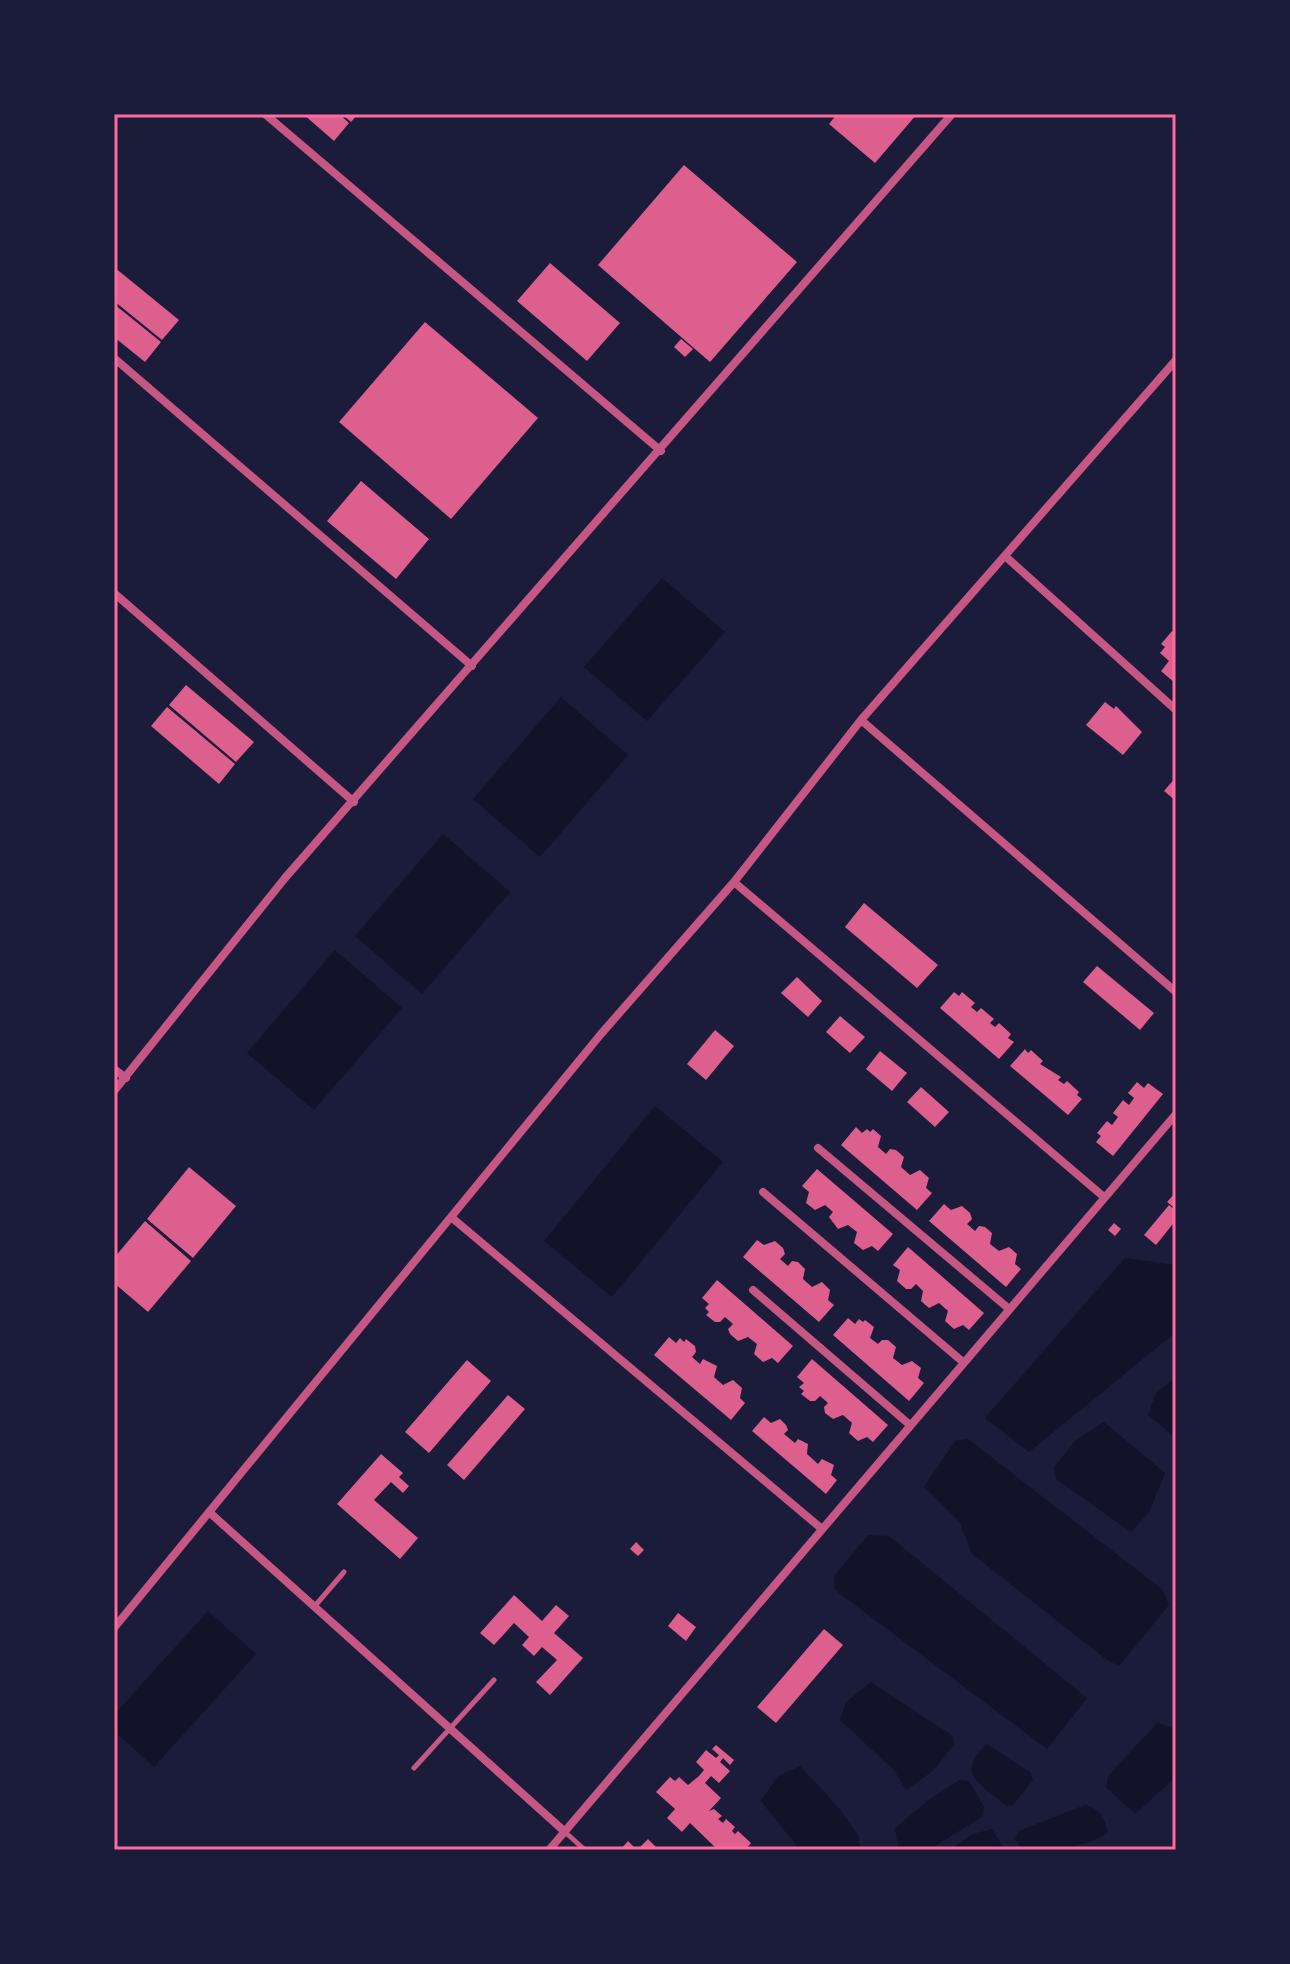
<svg xmlns="http://www.w3.org/2000/svg" width="1290" height="1964" font-family="Lora,serif">
<style>
.water{fill:#12122b}
.building{fill:#dd5f8e}
.lines{fill:none;stroke-linecap:round;stroke-linejoin:round}
.service{stroke:#c65784;stroke-width:5}
.minor{stroke:#c65784;stroke-width:8}
.neatline{fill:none;stroke:#ff6b9d;stroke-width:3}
</style>
<rect width="100%" height="100%" fill="#1b1b3a"/>
<path class="water" d="M662 578 725 632 647 721 584 667Z
M561 697 628 755 540 857 473 799Z
M443 834 510 892 422 994 355 936Z
M335 950 402 1008 314 1110 247 1053Z
M655 1106 723 1162 612 1297 544 1241Z
M1125 1258 1176 1265V1332L1029 1452 985 1418Z
M1176 1377V1438L1148 1415 1156 1393Z
M1104 1422 1165 1473 1149 1512 1131 1532 1056 1479 1054 1467 1076 1440Z
M968 1439 1163 1590 1169 1605 1119 1666 1107 1660 972 1554 960 1523 924 1487 955 1441Z
M868 1535 889 1536 1087 1698 1047 1749 835 1590 834 1576Z
M208 1611 256 1654 154 1767 114 1731V1715Z
M871 1682 953 1736 954 1744 934 1770 906 1790 894 1770 840 1720 846 1702Z
M1158 1722 1176 1730V1777L1135 1814 1106 1787 1108 1776Z
M987 1744 1030 1772 1033 1780 1013 1805 1007 1806C981 1784 954 1775 987 1744Z
M800 1766 838 1807 858 1835 861 1850H794L796 1845 761 1801 777 1777Z
M960 1780 969 1781 984 1807 983 1816 929 1850H904L898 1846 895 1828 931 1798Z
M1085 1805C1100 1809 1105 1818 1108 1833 1082 1848 1050 1853 1021 1849L1015 1839 1019 1831Z
M992 1829 1005 1850H949L973 1834Z"/>
<path class="building" d="M303 114H339L349 123 334 141Z
M342 114H358L351 122Z
M837 114H917L875 163 829 124Z
M684 165 797 262 710 362 598 265Z
M550 263 620 323 587 361 517 301Z
M114 267 179 320 162 340 114 301Z
M114 304 161 342 145 362 114 337Z
M425 322 538 418 451 519 339 422Z
M681 339 693 349 685 357 674 347Z
M361 481 429 539 396 579 327 521Z
M1172 631 1176 634V684L1161 671 1169 661 1160 653 1165 647 1161 644Z
M186 685 254 742 236 762 169 705Z
M1105 702 1114 709 1116 706 1142 732 1123 755 1086 725Z
M167 707 235 764 219 784 151 726Z
M1176 777V801L1164 791Z
M864 903 938 965 917 988 845 927Z
M1097 966 1154 1013 1140 1030 1083 982Z
M797 977 822 1001 808 1017 781 993Z
M954 992 959 996 962 992 975 1003 971 1007 977 1012 981 1008 994 1019 990 1023 995 1027 999 1023 1011 1034 1008 1038 1014 1042 999 1059 940 1008Z
M840 1016 865 1037 850 1053 826 1032Z
M715 1030 734 1046 706 1080 687 1064Z
M1025 1049 1028 1053 1031 1050 1043 1061 1040 1064 1061 1077 1058 1080 1064 1084 1067 1081 1079 1092 1077 1095 1082 1099 1068 1115 1010 1066Z
M880 1051 907 1073 892 1091 866 1069Z
M1137 1082 1144 1088 1148 1083 1163 1094 1113 1156 1096 1142 1101 1136 1097 1133 1107 1121 1112 1125 1118 1117 1113 1113 1123 1100 1129 1105 1134 1098 1128 1093Z
M921 1087 949 1112 935 1127 907 1102Z
M856 1127 862 1133 867 1129 870 1132 873 1129 881 1136 878 1147 886 1154 890 1149 896 1150 904 1157 901 1167 910 1175 920 1170 929 1178 926 1188 932 1193 917 1210 841 1145Z
M189 1167 236 1206 193 1258 147 1219Z
M817 1169 893 1234 878 1251 872 1246 863 1250 854 1243 857 1232 848 1225 838 1229 829 1217 833 1212 825 1205 815 1210 806 1203 809 1192 802 1186Z
M1176 1192V1209L1167 1202Z
M944 1204 951 1210 962 1206 970 1213 972 1219 967 1224 975 1231 979 1226 985 1227 992 1233 990 1244 999 1251 1009 1247 1017 1254 1015 1264 1021 1269 1006 1287 929 1221Z
M1169 1205 1176 1211V1220L1156 1245 1144 1235Z
M145 1221 191 1261 148 1312 114 1283V1258Z
M1114 1223 1121 1229 1115 1236 1108 1230Z
M757 1240 764 1245 775 1241 783 1248 785 1254 780 1259 788 1266 792 1261 798 1262 805 1269 803 1279 812 1287 822 1282 830 1290 828 1300 834 1305 819 1322 743 1257Z
M908 1247 984 1313 969 1330 963 1325 954 1329 945 1321 948 1311 939 1303 929 1308 921 1301 923 1291 916 1284 911 1289H906L897 1281 900 1270 893 1265Z
M717 1280 793 1346 778 1363 772 1358 763 1362 754 1354 757 1344 748 1337 738 1341 730 1334 728 1329 733 1324 725 1317 720 1322H715L706 1315 709 1312 705 1308 709 1304 702 1298Z
M848 1318 855 1324 859 1319 863 1322 865 1320 874 1327 870 1338 878 1344 882 1340H888L896 1347 893 1358 902 1365 912 1361 921 1368 918 1378 924 1383 909 1401 833 1335Z
M669 1337 676 1343 680 1338 684 1342 686 1339 695 1346 696 1352 692 1357 700 1364 703 1359 717 1366 714 1377 723 1385 733 1380 742 1388 740 1398 745 1403 731 1420 654 1355Z
M812 1359 888 1425 873 1442 867 1437 858 1441 849 1433 852 1423 843 1415 833 1419 825 1413 824 1407 828 1403 820 1396 815 1401H810L801 1394 804 1391 799 1387 804 1383 797 1377Z
M467 1360 491 1381 429 1453 405 1432Z
M508 1395 525 1409 464 1480 447 1465Z
M764 1417 771 1423 780 1419 786 1425 788 1430 784 1434 795 1443 798 1439 808 1444 807 1454 818 1464 822 1459 834 1465 831 1475 837 1480 826 1494 752 1431Z
M381 1454 403 1473 399 1477 409 1486 403 1493 391 1482 374 1500 418 1538 400 1559 337 1504Z
M636 1542 644 1550 638 1556 630 1549Z
M514 1595 542 1621 556 1605 569 1616 554 1633 583 1658 550 1695 536 1682 557 1660 542 1647 534 1656 522 1645 529 1637 514 1623 494 1645 480 1633Z
M678 1613 696 1627 686 1641 668 1626Z
M824 1629 843 1645 776 1723 757 1707Z
M716 1745 734 1760 730 1765 723 1758 720 1762 730 1771 719 1783 711 1776 705 1783 721 1798 709 1811 714 1809 722 1816 718 1819 723 1823 726 1819 735 1827 732 1831 735 1834 738 1831 751 1843 745 1850H718L690 1823 682 1832 667 1818 675 1809 656 1792 670 1777 675 1781 679 1777 688 1785 699 1776 704 1770 696 1762 706 1750 716 1758 719 1755 712 1749Z
M648 1839 659 1850H620L628 1841 637 1850Z"/>
<g class="lines">
<path class="service" d="M314 1607 344 1572
M414 1768 494 1680
M565 1832 585 1850"/>
<path class="minor" d="M265 114 661 451
M114 358 472 666
M1005 556 1176 710
M114 593 354 802
M861 720 1176 992
M734 882 1104 1197
M114 1069 126 1078
M114 1091 285 878 952 114
M818 1148 1008 1308
M763 1192 963 1362
M451 1217 822 1529
M753 1290 910 1425
M209 1512 564 1831
M114 1628 601 1034 734 882 861 720 1176 360
M549 1850 1176 1114"/>
</g>
<rect width="1290" height="1964" fill="none" stroke="#1b1b3a" stroke-width="232"/>
<rect x="116" y="116" width="1058" height="1732" class="neatline"/>
</svg>
